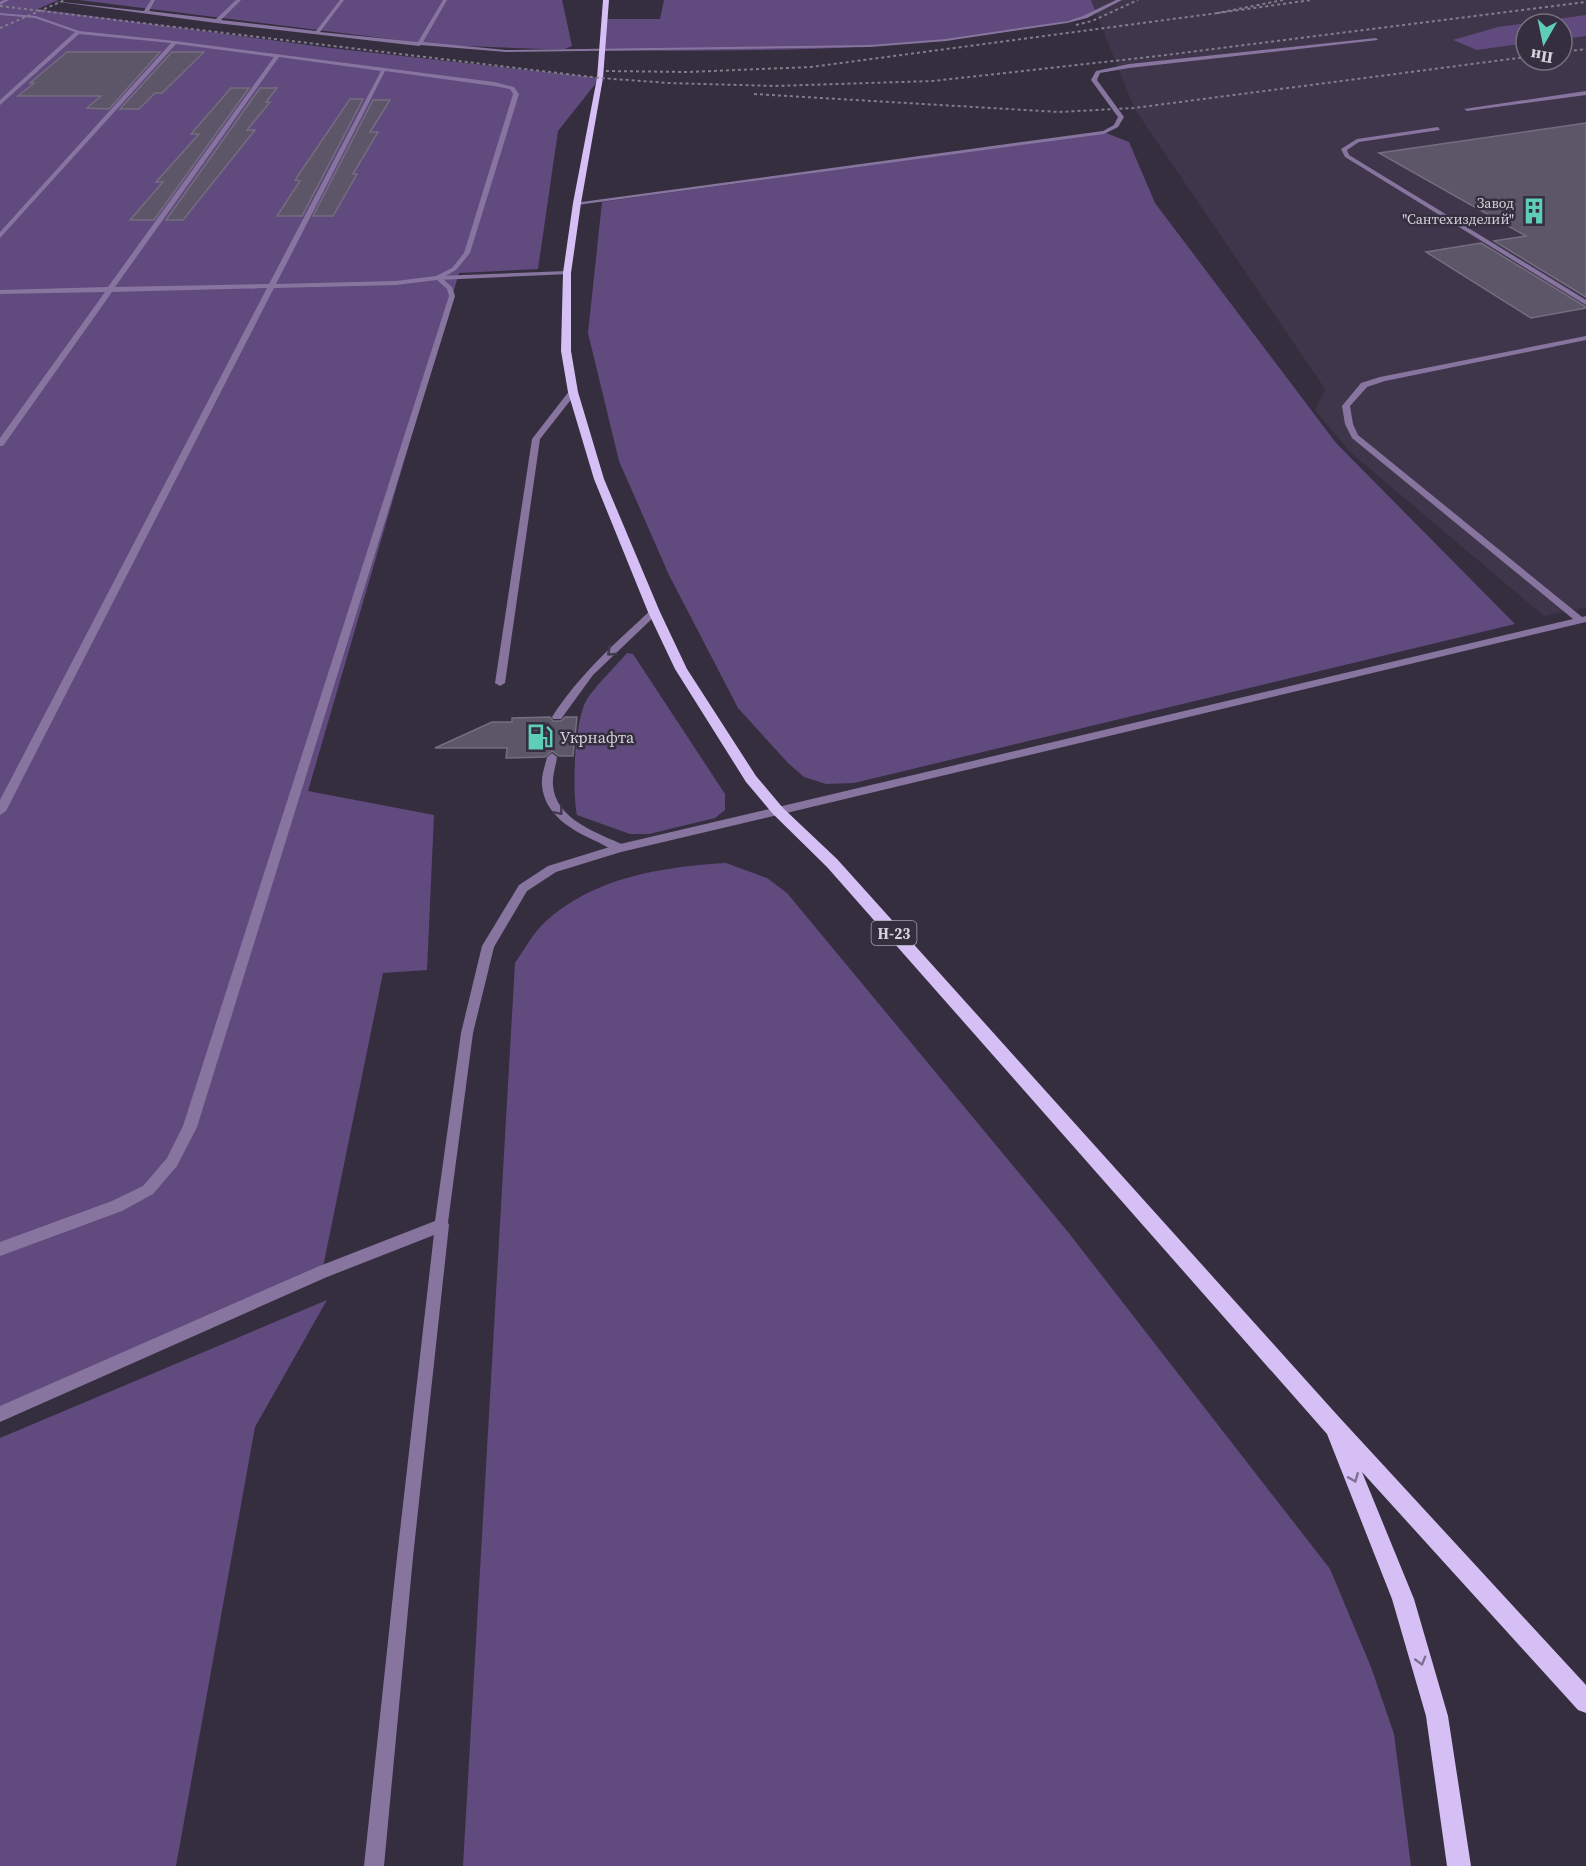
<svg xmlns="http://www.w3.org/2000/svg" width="1586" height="1866" font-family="'Source Serif 4',serif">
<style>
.built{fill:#3f364b;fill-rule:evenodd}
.green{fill:#614a7e}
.building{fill:#5d5668;stroke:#746d7f;stroke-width:1.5}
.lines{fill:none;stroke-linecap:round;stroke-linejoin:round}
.service{fill:#8775a0;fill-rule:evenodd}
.minor{fill:#8775a0;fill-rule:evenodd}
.primary{fill:#d5bff5;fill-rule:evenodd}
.rail{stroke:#827d8a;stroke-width:2;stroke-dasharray:3 3;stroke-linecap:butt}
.oneway{stroke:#41394d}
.oneway2{stroke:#7d6f90}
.labels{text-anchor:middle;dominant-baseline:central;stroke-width:5;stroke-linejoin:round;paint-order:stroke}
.far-poi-label{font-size:14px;fill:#d7d3dd;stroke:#352e3e;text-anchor:end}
.shield{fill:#352e3e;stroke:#a6a2ad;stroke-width:1.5}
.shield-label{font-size:15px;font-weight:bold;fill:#d7d3dd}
.poi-label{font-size:16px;fill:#d7d3dd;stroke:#352e3e;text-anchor:start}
</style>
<rect width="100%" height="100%" fill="#352e3e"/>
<path class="built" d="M1091 0H1586V607L1544 616 1350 452 1315 410 1325 389 1134 108ZM1526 24H1562V60H1526Z"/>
<path class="green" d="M0 0H58L38 9 331 48 600 78 558 131 538 269 459 273 308 791 434 815 427 970 383 973 322 1272 0 1414Z
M79 0H562L572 46 565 49H543L438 45Z
M664 0H1091L1096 12C1057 26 1017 30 975 36 852 53 725 50 601 51L604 19H660Z
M1586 15V36L1562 39V24H1526V43L1477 50 1453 40 1498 27Z
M1106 133 1129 142 1155 203 1336 443 1515 624 854 783 826 784 804 777 788 763 738 708 669 575 619 461 588 333 602 202Z
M627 653 633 654 725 794V810L715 818 649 834H630L577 815C572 790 574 721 587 699 598 683 614 668 627 653Z
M726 863 767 878 787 893 1068 1232 1330 1569 1371 1667 1394 1734 1411 1866H463L515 963C524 950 533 933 545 922 594 877 662 867 726 863Z
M327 1300 255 1427 176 1866H0V1438Z"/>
<path class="building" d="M67 52H160L109 109 87 108 101 96H18L34 83H30Z
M172 52H204L162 93H155L139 109H120Z
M231 88H249L154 220H130L163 182H156L199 134H191Z
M260 88H277L266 102H270L247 130H255L183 220H166Z
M350 99H363L302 216H277L300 181 295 180Z
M373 100H390L370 132H378L353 174H357L333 216H313Z
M1586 123V297L1494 241 1526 236 1379 153Z
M1481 243 1586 307V308L1531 318 1426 252Z
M550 717 553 721H561L565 717H577L573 756H559L552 751 545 757 506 758 507 748H435L492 722H512V718Z"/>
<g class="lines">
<path class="service" d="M4 0H9L0 5V2Z
M44 0 144 11 151 0H155L149 11 216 19 236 0H241L221 20 316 31 340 0H344L320 32 418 42 443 0H447L423 42 506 50 870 45 946 39 1067 21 1083 16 1116 0H1122L1087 18 1067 23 946 41 870 47 506 52 421 45 419 46 216 23Z
M0 13 36 16 79 31 175 41 494 82 514 87 519 94 470 253 456 270 442 278 452 287 455 296 197 1127 177 1166 153 1194 122 1211 0 1256V1242L112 1201 143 1186 167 1158 183 1126 449 296 447 289 437 280 396 285 274 288 6 811 0 815V800L267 288 112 292 3 446H0V438L105 292 0 294V290L108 287 274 57 176 44 0 238V232L171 43 79 34 0 105V100L75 32 35 18 0 15ZM279 57 381 71 269 284 115 287ZM385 71 494 86 510 89 513 94 464 253 452 268 436 276 396 281 276 284Z
M1376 38 1378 40 1129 68 1100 73 1097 80 1124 117 1118 127 1104 134 577 205 574 203 1103 131 1114 125 1118 117 1091 80 1096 71 1129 64Z
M1586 91V95L1467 111 1464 109Z
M1438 127 1440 130 1359 142 1347 150 1349 155 1586 300V305L1345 157 1341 149 1357 139Z
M1586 336V340L1385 381 1367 387 1350 406 1353 424 1358 435 1582 617 1586 616V622L778 815 772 811 778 807 1573 619 1352 438 1345 424 1342 406 1361 383 1380 377Z
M570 390 577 392 540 439 505 683 500 686 495 683 532 439Z
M654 609 657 610V614L593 675 561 719H553L552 717C579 675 614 644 651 610Z
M552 753 557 757C556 766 552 776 553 785 555 819 597 833 624 845L626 848 624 851C615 853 606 846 598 842 573 831 544 815 542 785 541 776 545 766 547 757Z
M442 1218 447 1220 449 1225 413 1557 384 1866H364L397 1557 435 1225 437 1220Z"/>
<path class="minor" d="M567 271 569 272V274L438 280 435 278 438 276Z
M778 807 784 811 782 814 621 852 556 872 527 891 494 947 473 1033 447 1230 327 1277 0 1422V1406L317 1267 435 1221 461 1033 482 946 519 885 548 866 616 845Z"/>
<path class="primary" d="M603 0H609L603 78 581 203 571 273V351L578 392 604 479 660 612 687 669 756 776 783 808 837 859 1339 1417 1586 1685V1713L1578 1710 1362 1472 1414 1599 1448 1716 1471 1866H1447L1426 1716 1392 1599 1327 1434 827 867 773 814 746 782 675 669 648 612 594 479 568 392 561 351 563 273 573 203 597 78Z"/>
<path class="rail" d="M1283 0 1218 13 1311 0
M0 6 600 78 669 83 774 86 933 81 1158 56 1586 2
M1076 25 1092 21 1138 0
M0 28 65 0
M1562 52 1586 49
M606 71 687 72 811 67 1218 13
M754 94 1059 112 1134 108 1526 57"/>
</g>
<defs><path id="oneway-chevron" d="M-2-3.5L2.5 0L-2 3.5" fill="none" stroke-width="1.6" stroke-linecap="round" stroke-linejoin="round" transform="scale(1.5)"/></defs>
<g class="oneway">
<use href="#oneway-chevron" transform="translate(611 652) rotate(138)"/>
<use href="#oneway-chevron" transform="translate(559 811) rotate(50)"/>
</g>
<g class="oneway2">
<use href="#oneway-chevron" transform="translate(1354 1478) rotate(68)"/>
<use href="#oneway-chevron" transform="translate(1421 1661) rotate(74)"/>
</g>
<defs>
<g id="building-bare" transform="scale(2.07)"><path d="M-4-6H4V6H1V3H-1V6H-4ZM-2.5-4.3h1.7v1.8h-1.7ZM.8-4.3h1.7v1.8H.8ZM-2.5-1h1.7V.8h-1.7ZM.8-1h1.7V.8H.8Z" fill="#5eceb7" stroke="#352e3e" stroke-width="2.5" paint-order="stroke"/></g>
<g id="fuel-bare" transform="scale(2.07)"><path d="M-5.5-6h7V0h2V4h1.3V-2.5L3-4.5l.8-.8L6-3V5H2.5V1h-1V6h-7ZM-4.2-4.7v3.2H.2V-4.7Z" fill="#5eceb7" stroke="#352e3e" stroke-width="2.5" paint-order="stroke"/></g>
</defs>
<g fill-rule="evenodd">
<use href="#building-bare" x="1534" y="211"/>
<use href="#fuel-bare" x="540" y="737"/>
</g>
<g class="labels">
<g class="far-poi-label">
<text x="1514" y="203">Завод<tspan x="1514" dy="16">"Сантехизделий"</tspan></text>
</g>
<rect class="shield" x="871.5" y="921" width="45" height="24" rx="4.5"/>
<g class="shield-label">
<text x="894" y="933">Н-23</text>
</g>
<g class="poi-label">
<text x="560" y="737">Укрнафта</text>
</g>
</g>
<g transform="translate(1544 42) rotate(189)"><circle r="28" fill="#352e3e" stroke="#76707e" stroke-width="1.5"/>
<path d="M0-4.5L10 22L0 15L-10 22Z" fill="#5eceb7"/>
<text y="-9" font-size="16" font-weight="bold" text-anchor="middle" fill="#d7d3dd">Пн</text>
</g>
</svg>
